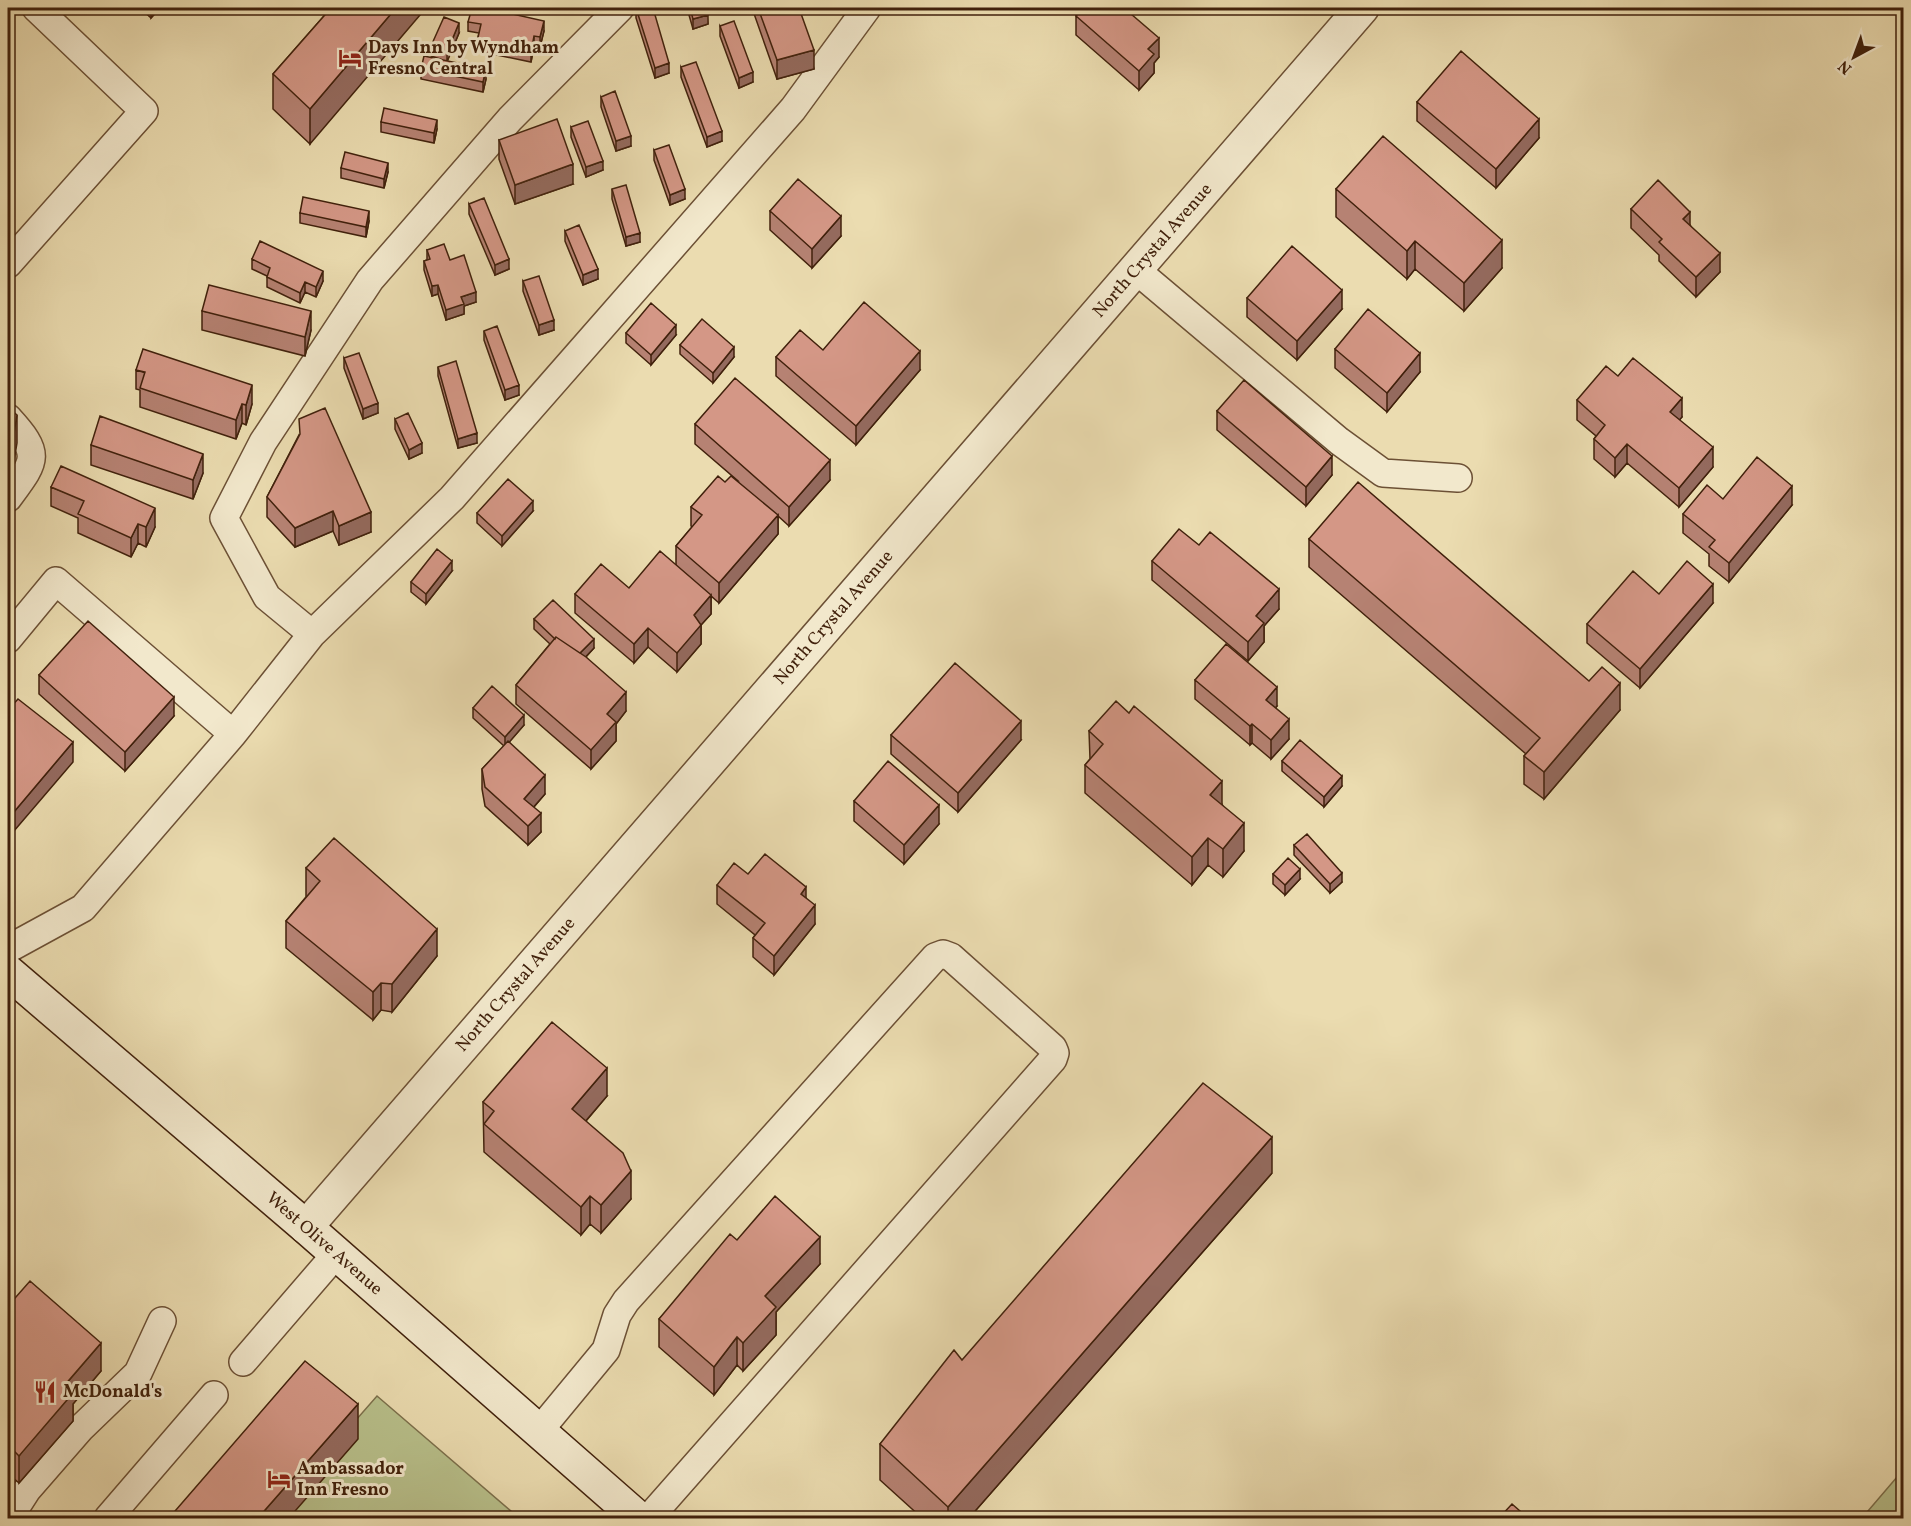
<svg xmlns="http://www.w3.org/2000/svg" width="1911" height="1526" font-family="Vollkorn,serif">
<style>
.green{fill:#b8c08b;stroke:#7c704c;stroke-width:1.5}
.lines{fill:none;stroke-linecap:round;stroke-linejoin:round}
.lane-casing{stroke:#6c5035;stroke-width:30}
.street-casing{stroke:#6c5035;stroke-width:36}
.secondary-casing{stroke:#41210c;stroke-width:36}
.lane{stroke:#f2e8cc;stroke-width:27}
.street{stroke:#f2e8cc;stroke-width:33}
.secondary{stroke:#f2e8cc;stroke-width:33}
.wall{fill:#b68273;stroke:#41210c;stroke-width:1.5}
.shaded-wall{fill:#946a5e;stroke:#41210c;stroke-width:1.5}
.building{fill:#d49786;stroke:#41210c;stroke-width:1.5}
.labels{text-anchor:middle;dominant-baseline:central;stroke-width:6;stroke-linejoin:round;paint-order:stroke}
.poi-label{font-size:18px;font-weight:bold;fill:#41210c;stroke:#f2e8cc;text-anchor:start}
.street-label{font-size:18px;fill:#41210c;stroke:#f2e8cc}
</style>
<rect width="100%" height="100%" fill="#ebdcb0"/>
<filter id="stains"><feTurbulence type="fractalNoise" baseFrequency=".00333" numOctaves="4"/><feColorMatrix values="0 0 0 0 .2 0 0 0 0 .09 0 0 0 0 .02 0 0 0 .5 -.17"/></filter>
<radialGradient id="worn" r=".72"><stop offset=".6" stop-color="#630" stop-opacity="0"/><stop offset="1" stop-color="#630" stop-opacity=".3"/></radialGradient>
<path class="green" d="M377 1396 519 1518H270Z
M1903 1470V1518H1862Z"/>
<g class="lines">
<g class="lane-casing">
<path id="lane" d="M8 264 144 111 36 8
M1136 270 1339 441 1383 473 1458 478
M8 418C42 455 36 460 8 498
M312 634 267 597 224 518 263 442 370 280 510 119 620 8
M8 639 56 581 233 734
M8 949 83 908 233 734 312 634 452 498 793 109 867 8
M243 1362 336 1254
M539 1431 606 1350 617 1315 626 1301 935 957 943 954 951 957 1053 1048 1055 1053 1053 1059 649 1518
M9 1518 27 1490 81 1428 138 1373 162 1321
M108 1518 214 1395"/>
</g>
<g class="street-casing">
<path id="street" d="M306 1227 1362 8"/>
</g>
<g class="secondary-casing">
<path id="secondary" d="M8 972 306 1227 638 1518"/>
</g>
<use href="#lane" class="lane"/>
<use href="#street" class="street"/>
<use href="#secondary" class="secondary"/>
</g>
<path class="wall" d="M140 8H160L151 18Z
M331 8 310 144 273 109V74Z
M510 8V13L544 31 540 47 534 46 531 62 477 51V42L479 33 468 31V22Z
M636 8 669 73 655 78 636 18Z
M687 8H706L708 24 693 29Z
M752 8H799L814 69 777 79Z
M1076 16 1159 57 1154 63V73L1139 90 1076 35Z
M720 26 753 82 739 88 720 36Z
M459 33 447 61 486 79 483 92 421 79V69L440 59 431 56V46Z
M681 67 722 141 707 147 681 77Z
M601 97 631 146 616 151 601 107Z
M1417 102 1539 138 1496 188 1417 121Z
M381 122 437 129 434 143 381 132Z
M571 127 603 170 586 177 571 137Z
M499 140 573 184 515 204 499 159Z
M654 150 685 199 670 205 654 160Z
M341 168 388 172 384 188 341 178Z
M612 189 640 242 626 246 612 199Z
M1336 189 1502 268 1464 311 1415 269 1407 279 1336 217Z
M469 204 509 269 495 275 469 214Z
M1631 209 1690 225 1720 272 1696 297 1659 261V255L1631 228Z
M770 211 841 236 812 268 770 230Z
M300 213 369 221 366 237 300 223Z
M565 231 598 279 583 285 565 241Z
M427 250 450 260 476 302 464 306V314L446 320 438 294 432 296 424 270V261L427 260Z
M252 259 323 281 316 297 305 292 300 303 267 287V276L252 269Z
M523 281 554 330 539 335 523 291Z
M1247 298 1342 309 1297 360 1247 317Z
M202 311 311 330 305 356 202 330Z
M484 331 519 395 505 400 484 340Z
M626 333 676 335 651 365 626 343Z
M680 345 734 357 713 383 680 354Z
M1335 349 1420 372 1387 412 1335 368Z
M823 350 920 370 856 445 776 376V357Z
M344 358 378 413 363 419 344 368Z
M438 367 477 443 458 448 438 376Z
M136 370 252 404 246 425 242 423 236 439 140 407V390L136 389Z
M1618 376 1682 417 1679 420 1713 467 1679 507 1627 463 1615 477 1594 459V439L1596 436 1577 420V400Z
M1217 411 1332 475 1306 506 1217 430Z
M395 419 422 453 409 459 395 429Z
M695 424 830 480 789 526 778 516V534L719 603 711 596V614L701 625V644L677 672 648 647 634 663 575 613V594L629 588 676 565V546L692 527 691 526V507L725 482 738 481 695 444Z
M299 435 371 532 339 545 333 531 295 547 267 517V497Z
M91 445 203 473 193 499 91 465Z
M51 487 155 527 146 547 138 543 131 557 78 533V518L51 506Z
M1723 499 1792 505 1729 582 1709 566V554L1683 533V514Z
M533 511 502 546 477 523V513Z
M1309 539 1620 710 1544 799 1524 784V756L1526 754 1309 567Z
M1199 545 1279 609 1264 626V642L1248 661 1152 580V561Z
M452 571 426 604 411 592V582Z
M1659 594 1713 603 1640 688 1587 643V624Z
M534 619 594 648 586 657 626 711 616 724V741L591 769 516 704V685L550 644 534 629Z
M39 675 174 716 125 771 39 694Z
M1195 680 1277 706 1275 708 1289 739 1271 759 1252 743 1250 745 1195 699Z
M473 708 524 725 509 742 545 794 534 807 541 832 528 845 485 806 482 789V769L504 746 473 718Z
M1089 731 1222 804 1244 851 1223 877 1208 865 1192 885 1085 793V765L1090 759Z
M891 735 1021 740 958 812 891 754Z
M1282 761 1342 786 1324 807 1282 771Z
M854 801 939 824 904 864 854 821Z
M1294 845 1342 882 1330 893 1294 855Z
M306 868 437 956 392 1012 381 1010 373 1020 286 948V921L306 897Z
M748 874 806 898 815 924 774 975 753 957V938L755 935 717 904V885Z
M1273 874 1300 879 1285 895 1273 884Z
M607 1096 586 1121 631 1199 601 1233 590 1224 581 1235 484 1152 483 1102Z
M1272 1173 969 1518H922L880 1480V1444L962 1360Z
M737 1240 820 1264 776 1312V1335L743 1371 737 1365 714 1395 659 1347V1319Z
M8 1306 101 1371 73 1404V1421L19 1483 11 1476 8 1480Z"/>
<path class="shaded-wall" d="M151 8H160L151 18Z
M396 8H426L310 144V109Z
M708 15V24L693 29V19Z
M544 21V31L540 47V37Z
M459 23V33L447 62V52Z
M534 36V46L531 62V52Z
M1159 38V57L1154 63V73L1139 90V71L1148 49Z
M814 50V69L777 79V60Z
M669 63V73L655 78V68Z
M486 69V79L483 92V82Z
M753 72V82L739 88V78Z
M1539 119V138L1496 188V169Z
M437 120V129L434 143V133Z
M722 131V141L707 147V137Z
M631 136V146L616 151V141Z
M603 161V170L586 177V167Z
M388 163V172L384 188V179Z
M573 164V184L515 204V185Z
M685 189V199L670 205V195Z
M369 211V221L366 237V227Z
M1690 212V231L1683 219Z
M841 216V236L812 268V249Z
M640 233V242L626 246V237Z
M1502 240V268L1464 311V283Z
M1415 241V269L1407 279V251Z
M1720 253V272L1696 297V277Z
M509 259V269L495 275V265Z
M598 269V279L583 285V275Z
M323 271V281L316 297V287Z
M305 282V292L300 303V293Z
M438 285V294L432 296V286Z
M1342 290V309L1297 360V341Z
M476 292V302L464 306V314L446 320V310L461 297Z
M311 311V330L305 356V337Z
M554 320V330L539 335V325Z
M676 325V335L651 365V355Z
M734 347V357L713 383V373Z
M920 351V370L856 445V426Z
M1420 353V372L1387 412V393Z
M9 363V390L8 392V364Z
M252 385V404L246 425V405Z
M519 385V395L505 400V390Z
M1682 398V417L1670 431V412Z
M378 403V413L363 419V409Z
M242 404V423L236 439V420Z
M17 415V443L12 473 8 479V451Z
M477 433V443L458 448V439Z
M422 443V453L409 459V450Z
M1627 444V463L1615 477V458Z
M1713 447V467L1679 507V488Z
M203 454V473L193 499V480Z
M1332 456V475L1306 506V487Z
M830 460V480L789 526V507Z
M1792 486V505L1729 582V563Z
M533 501V511L502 546V536Z
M155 508V527L146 547V527Z
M333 511V531L295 547V528Z
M371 512V532L339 545V526Z
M778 515V534L719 603V583Z
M138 524V543L131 557V538Z
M452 561V571L426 604V594Z
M1713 584V603L1640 688V669Z
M1279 589V609L1264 626V642L1248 661V642L1256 616Z
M711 595V614L701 625V644L677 672V653L694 615Z
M648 628V647L634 663V644Z
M594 639V648L575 668V658Z
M1620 683V710L1544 799V772Z
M1277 687V706L1266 719V700Z
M626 692V711L616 724V741L591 769V750L607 714Z
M174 697V716L125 771V752Z
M524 715V725L505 747V737Z
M1289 719V739L1271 759V740Z
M1021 721V740L958 812V793Z
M1252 724V743L1250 745V726Z
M73 742V762L8 838V819Z
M545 775V794L524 818V799Z
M1342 776V786L1324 807V797Z
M1222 781V809L1210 795Z
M939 805V824L904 864V845Z
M541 813V832L528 845V826Z
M1244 823V851L1223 877V849Z
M1208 838V865L1192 885V857Z
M1300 869V879L1285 895V885Z
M1342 873V882L1330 893V884Z
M806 887V906L801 894Z
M815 905V924L774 975V956Z
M437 929V956L392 1012V984Z
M381 983V1010L373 1020V992Z
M607 1068V1096L572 1137V1109Z
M1272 1137V1173L969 1518H948V1507Z
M631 1171V1199L601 1233V1205Z
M590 1196V1224L581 1235V1207Z
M820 1237V1264L776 1312V1335L743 1371V1343L765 1296Z
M737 1337V1365L714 1395V1367Z
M101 1343V1371L73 1404V1421L19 1483V1456L64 1386Z
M358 1404V1439L289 1518H258Z
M11 1448V1476L8 1480V1452Z"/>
<path class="building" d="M331 8H396L310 109 273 74Z
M472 8H509L508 13 544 21 540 37 534 36 531 52 477 42 481 24 468 22Z
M636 8H653L669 63 655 68Z
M690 8H706L708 15 693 19Z
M758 8H799L814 50 777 60Z
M1083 8H1124L1159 38 1148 49 1154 54 1139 71 1076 16Z
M444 17 459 23 447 52 431 46Z
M734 21 753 72 739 78 720 26Z
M1461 51 1539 119 1496 169 1417 102Z
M424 56 486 69 483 82 421 69Z
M696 62 722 131 707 137 681 67Z
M615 91 631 136 616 141 601 97Z
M384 108 437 120 434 133 381 122Z
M557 119 573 164 515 185 499 140Z
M588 121 603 161 586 167 571 127Z
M1383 136 1502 240 1464 283 1415 241 1407 251 1336 189Z
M669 145 685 189 670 195 654 150Z
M345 152 388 163 384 179 341 168Z
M798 179 841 216 812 249 770 211Z
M1658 180 1690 212 1683 219 1720 253 1696 277 1659 242 1662 239 1631 209Z
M626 185 640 233 626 237 612 189Z
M303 197 369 211 366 227 300 213Z
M484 198 509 259 495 265 469 204Z
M579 225 598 269 583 275 565 231Z
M260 241 323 271 316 287 305 282 300 293 267 277 270 268 252 259Z
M444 244 450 260 464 255 476 292 461 297 464 304 446 310 438 285 432 286 424 261 430 259 427 250Z
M1292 246 1342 290 1297 341 1247 298Z
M539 276 554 320 539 325 523 281Z
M209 285 311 311 305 337 202 311Z
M864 302 920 351 856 426 776 357 800 330 823 350Z
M651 303 676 325 651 355 626 333Z
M1368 309 1420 353 1387 393 1335 349Z
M702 319 734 347 713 373 680 345Z
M497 326 519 385 505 390 484 331Z
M143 349 252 385 246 405 242 404 236 420 140 388 145 372 136 370Z
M359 353 378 403 363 409 344 358Z
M1633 358 1682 398 1670 412 1713 447 1679 488 1627 444 1615 458 1594 439 1605 425 1577 400 1606 366 1618 376Z
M456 361 477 433 458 439 438 367Z
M735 378 830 460 789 507 695 424Z
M1244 380 1332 456 1306 487 1217 411Z
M8 407 17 415 12 446 8 451Z
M325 408 371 512 339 526 333 511 295 528 267 497 300 434 299 419Z
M408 413 422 443 409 450 395 419Z
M100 416 203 454 193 480 91 445Z
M1757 457 1792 486 1729 563 1709 547 1715 540 1683 514 1707 485 1723 499Z
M61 466 155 508 146 527 138 524 131 538 78 514 84 501 51 487Z
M718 476 725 482 731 476 778 515 719 583 676 546 702 515 691 507Z
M508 479 533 501 502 536 477 513Z
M1358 482 1589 681 1602 667 1620 683 1544 772 1524 756 1540 738 1309 539Z
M1179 529 1199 545 1210 532 1279 589 1256 616 1264 623 1248 642 1152 561Z
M437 549 452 561 426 594 411 582Z
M660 551 711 595 694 615 701 625 677 653 648 628 634 644 575 594 601 564 629 588Z
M1687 561 1713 584 1640 669 1587 624 1633 571 1659 594Z
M553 600 594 639 580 653 556 637 555 639 534 619Z
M88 621 174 697 125 752 39 675Z
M556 637 586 657 626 692 607 714 616 722 591 750 516 685Z
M1226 644 1277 687 1266 700 1289 719 1271 740 1252 724 1250 726 1195 680Z
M955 663 1021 721 958 793 891 735Z
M492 686 524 715 505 737 473 708Z
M18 699 73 742 8 819V710Z
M1116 701 1129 713 1134 706 1222 781 1210 795 1244 823 1223 849 1208 838 1192 857 1085 765 1103 744 1089 731Z
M1300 740 1342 776 1324 797 1282 761Z
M508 741 545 775 524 799 541 813 528 826 485 787 482 769Z
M888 761 939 805 904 845 854 801Z
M1307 834 1342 873 1330 884 1294 845Z
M334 838 437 929 392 984 381 983 373 992 286 921 320 881 306 868Z
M765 854 806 887 801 894 815 905 774 956 753 938 765 923 717 885 734 863 748 874Z
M1288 858 1300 869 1285 885 1273 874Z
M552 1022 607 1068 572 1109 623 1153 631 1171 601 1205 590 1196 581 1207 484 1124 494 1111 483 1102Z
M1203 1083 1272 1137 948 1507 880 1444 954 1350 962 1360Z
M775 1196 820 1237 765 1296 776 1307 743 1343 737 1337 714 1367 659 1319 730 1234 737 1240Z
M30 1281 101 1343 64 1386 73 1393 19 1456 11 1448 8 1452V1306Z
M305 1361 358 1404 258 1518H169Z
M1512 1504 1528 1518H1499Z"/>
<defs>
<g id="hotel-bare" transform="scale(1.8)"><path d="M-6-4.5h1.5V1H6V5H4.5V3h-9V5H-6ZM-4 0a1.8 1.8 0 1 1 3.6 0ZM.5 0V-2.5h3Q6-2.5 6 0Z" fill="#8f2418" stroke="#f2e8cc" stroke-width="2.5" paint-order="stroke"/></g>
<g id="restaurant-bare" transform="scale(1.8)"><path d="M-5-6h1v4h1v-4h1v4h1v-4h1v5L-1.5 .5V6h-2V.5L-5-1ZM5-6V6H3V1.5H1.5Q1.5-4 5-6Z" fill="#8f2418" stroke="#f2e8cc" stroke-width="2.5" paint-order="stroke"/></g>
</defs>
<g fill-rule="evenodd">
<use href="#hotel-bare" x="350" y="58"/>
<use href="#restaurant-bare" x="45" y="1392"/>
<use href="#hotel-bare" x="279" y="1479"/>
</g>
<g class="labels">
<g class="poi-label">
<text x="368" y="48">Days Inn by Wyndham<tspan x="368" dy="21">Fresno Central</tspan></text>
<text x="63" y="1392">McDonald's</text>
<text x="297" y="1469">Ambassador<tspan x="297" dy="21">Inn Fresno</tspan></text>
</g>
<g class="street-label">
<text transform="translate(1153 251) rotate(-49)">North Crystal Avenue</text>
<text transform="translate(834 618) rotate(-49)">North Crystal Avenue</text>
<text transform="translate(516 985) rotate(-49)">North Crystal Avenue</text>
<text transform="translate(324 1244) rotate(41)">West Olive Avenue</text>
</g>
</g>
<rect width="1911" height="1526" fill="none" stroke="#ebdcb0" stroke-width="30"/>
<rect x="9" y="9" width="1893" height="1508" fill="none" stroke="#41210c" stroke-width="3"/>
<rect x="15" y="15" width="1881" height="1496" fill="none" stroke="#41210c" stroke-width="1.5"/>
<g transform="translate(1854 57) rotate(221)" stroke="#f2e8cc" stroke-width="4.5" paint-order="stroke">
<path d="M0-4.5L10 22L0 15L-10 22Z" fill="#41210c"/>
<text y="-9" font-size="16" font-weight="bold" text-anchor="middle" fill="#41210c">N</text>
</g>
<rect width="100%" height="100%" filter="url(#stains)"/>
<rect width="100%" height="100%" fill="url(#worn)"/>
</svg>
